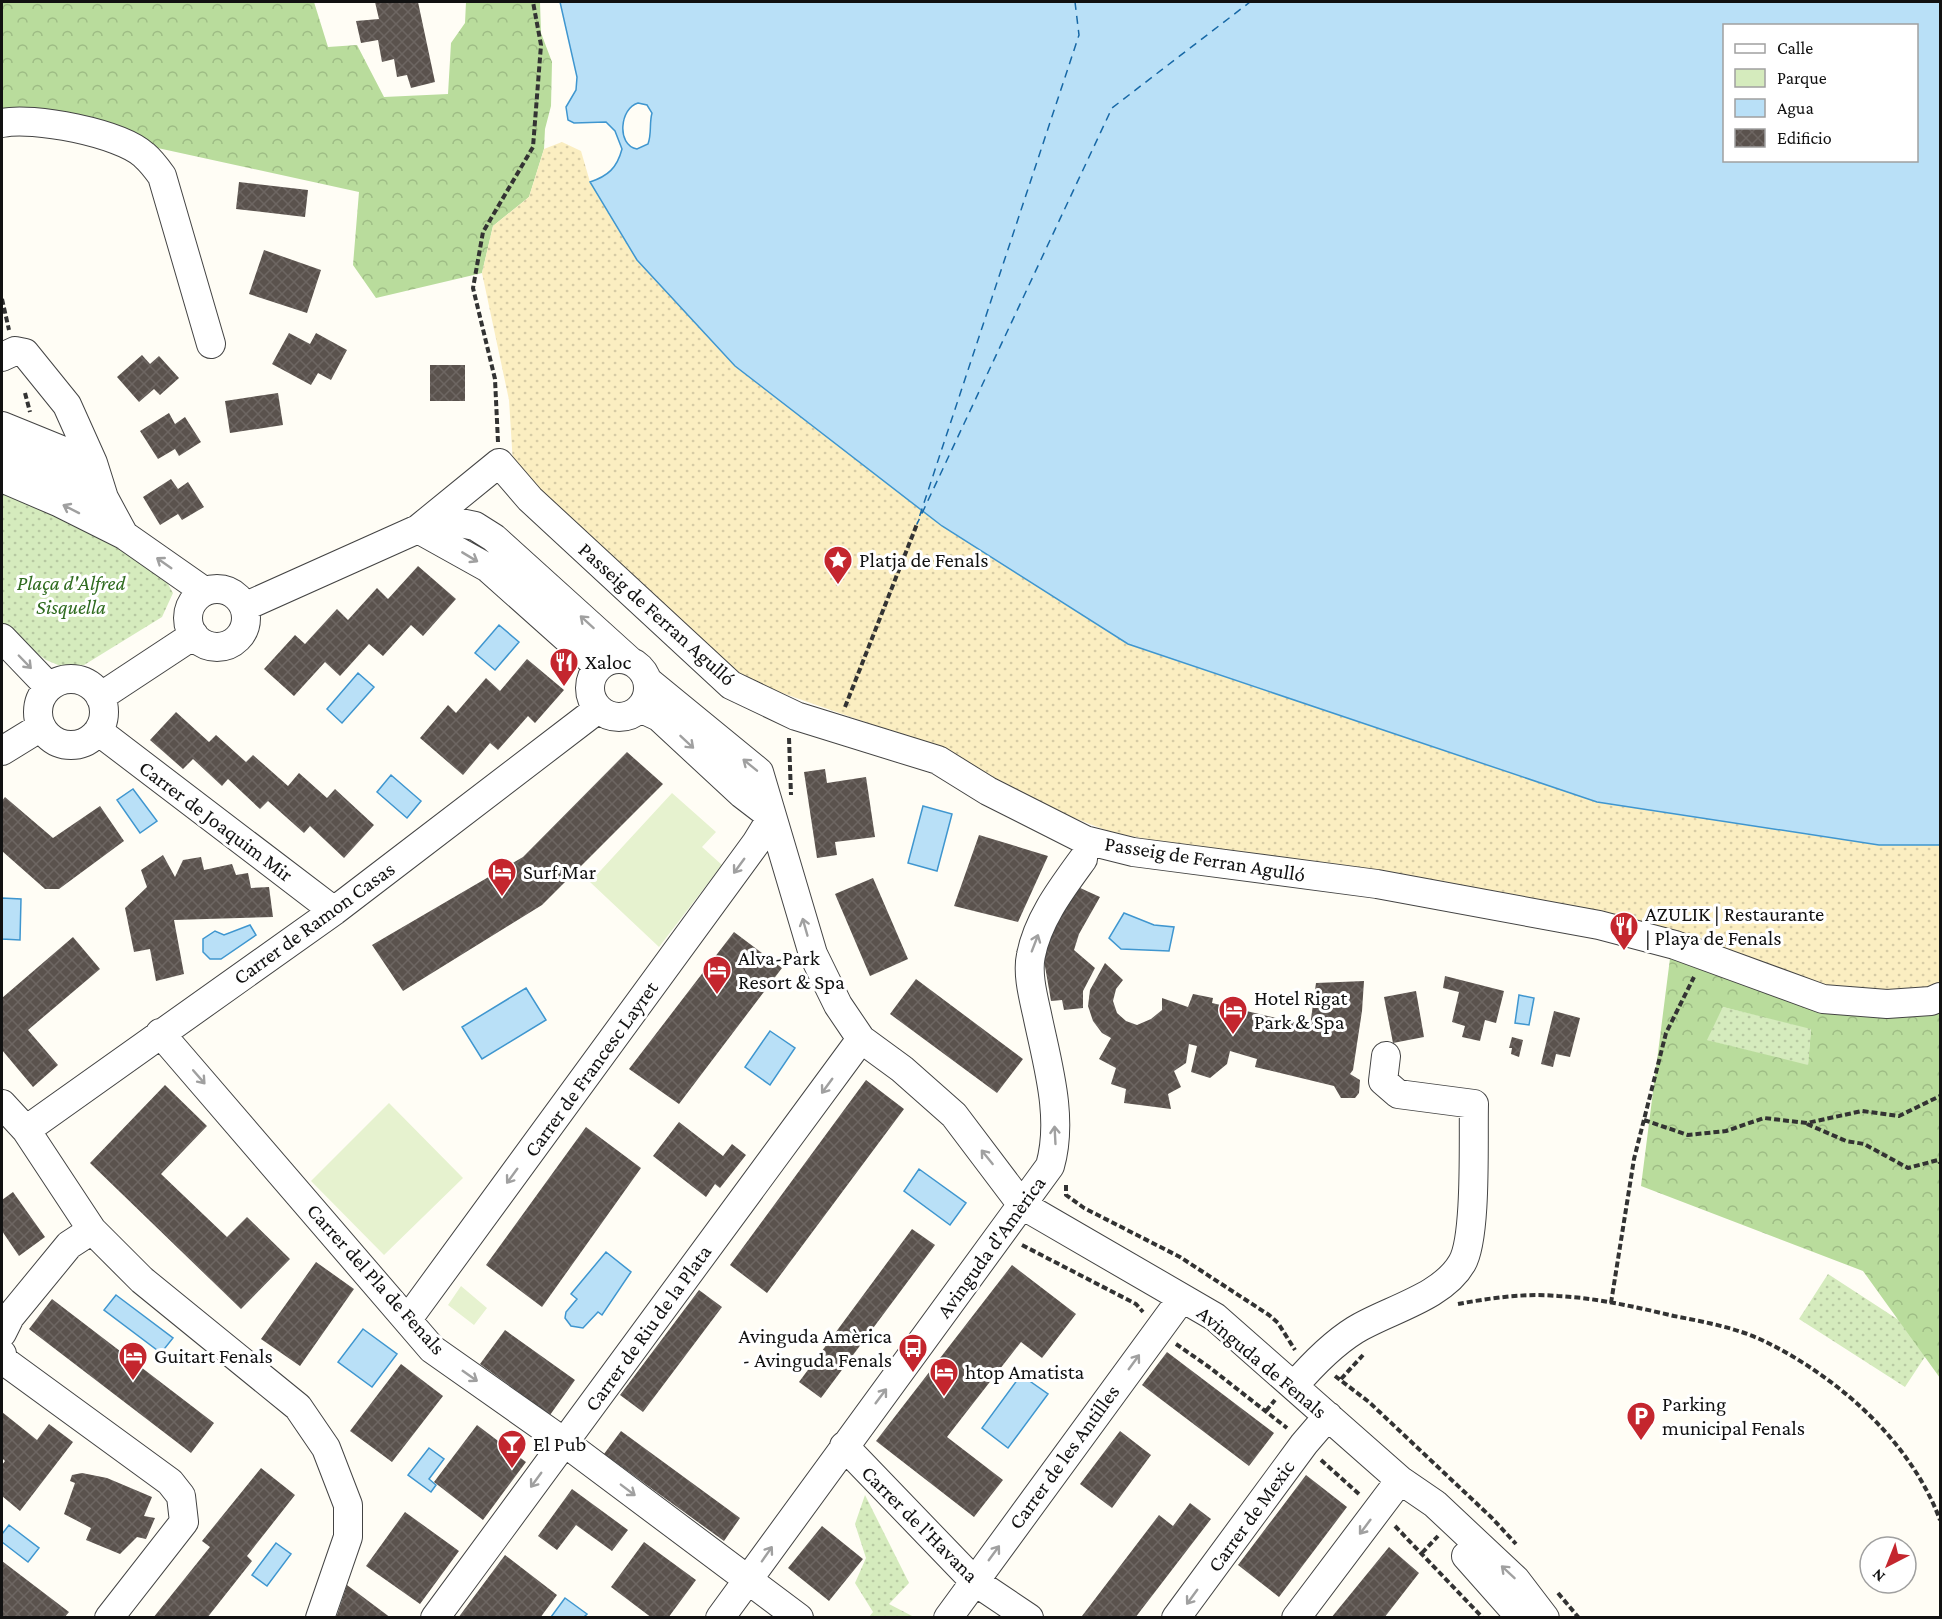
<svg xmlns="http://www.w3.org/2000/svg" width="1942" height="1619" font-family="'Crimson Pro',serif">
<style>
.green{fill:url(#green-dots)}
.forest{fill:url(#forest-crowns);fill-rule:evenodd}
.sand{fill:url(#sand-dots)}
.pitch{fill:#e6f2cf}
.water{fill:#b9e0f7;stroke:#3f96cf;stroke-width:1.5;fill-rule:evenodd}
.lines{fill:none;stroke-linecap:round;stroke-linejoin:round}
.ferry{stroke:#1768a6;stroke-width:1.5;stroke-dasharray:8 6;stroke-linecap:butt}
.building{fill:url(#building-cross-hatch)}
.minor-casing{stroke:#444;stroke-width:30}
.path{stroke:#333;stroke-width:4;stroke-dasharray:6 3;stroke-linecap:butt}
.minor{stroke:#fff;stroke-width:28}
.oneway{stroke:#a0a0a0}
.labels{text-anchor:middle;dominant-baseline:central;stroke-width:6;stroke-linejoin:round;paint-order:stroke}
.poi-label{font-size:21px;fill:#111;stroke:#fff;text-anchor:start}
.park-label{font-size:21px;font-style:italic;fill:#2f6b1f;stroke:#fff}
.street-label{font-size:21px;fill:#111;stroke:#fff}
</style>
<defs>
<pattern id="green-dots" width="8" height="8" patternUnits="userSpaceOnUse" patternTransform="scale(1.5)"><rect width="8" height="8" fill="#d5ebbd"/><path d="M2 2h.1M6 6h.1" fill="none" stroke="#b6c8a1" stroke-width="1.8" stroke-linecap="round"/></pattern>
<pattern id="forest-crowns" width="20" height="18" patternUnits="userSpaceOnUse" patternTransform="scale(1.5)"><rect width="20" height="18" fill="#b9dc9c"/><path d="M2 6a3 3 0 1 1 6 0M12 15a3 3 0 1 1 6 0" fill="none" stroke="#9ebc85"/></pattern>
<pattern id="sand-dots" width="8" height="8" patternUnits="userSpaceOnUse" patternTransform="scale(1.5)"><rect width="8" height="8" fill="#fbeec1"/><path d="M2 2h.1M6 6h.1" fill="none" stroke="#d6cba5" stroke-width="1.8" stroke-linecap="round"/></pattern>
<pattern id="building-cross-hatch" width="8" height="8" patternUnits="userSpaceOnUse" patternTransform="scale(1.5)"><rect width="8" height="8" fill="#5a524d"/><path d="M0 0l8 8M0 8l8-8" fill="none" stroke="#6d6662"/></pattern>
</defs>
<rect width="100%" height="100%" fill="#fffdf5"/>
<path class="green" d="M2 490 134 553 160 570 173 593 162 617 84 665 63 667 46 660 2 627Z
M1723 1007 1811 1028 1808 1066 1706 1040Z
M1828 1274 1934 1343 1905 1387 1799 1319Z
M865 1495 909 1583 889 1604 914 1617H869L873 1612 855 1583 866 1558 855 1524Z"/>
<path class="forest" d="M2 2H314L328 47 357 45 384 97 448 94 451 43 465 23 466 2H540L541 33 552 62 551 106 545 129 544 149 529 197 493 226 482 273 376 298 353 265 359 192 2 114Z
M1673 935 1940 985V1378L1863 1271 1641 1186ZM1723 1007 1811 1029 1808 1065 1707 1040Z"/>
<path class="sand" d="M562 142 581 151 590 182 735 366 942 526 1128 644 1597 802 1879 845H1940V985L1893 996 1811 986 1270 861 1113 833 1064 814 931 745 742 679 513 464 509 400 482 273 493 226 529 197 544 149Z"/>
<path class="pitch" d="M672 793 716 832 702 847 722 865 659 947 590 882Z
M389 1103 463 1178 384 1255 311 1181Z
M461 1286 487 1308 474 1325 448 1305Z"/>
<path class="water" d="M560 2H1940V845H1879L1597 802 1128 644 942 526 735 366 637 260 590 182C608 176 617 168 622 149L615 131 606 122 574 123 568 120 566 107 576 90 577 77ZM1724 26H1916V160H1724ZM638 103 647 105 652 113C649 124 652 133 648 144L637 149C616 145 620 108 638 103Z
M499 625 519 642 495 670 475 653Z
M358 673 374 687 342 723 327 709Z
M391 775 421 801 407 818 377 792Z
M133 789 157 821 140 833 117 800Z
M923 806 952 814 937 871 908 863Z
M2 898 21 899 20 940 2 939Z
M1124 913 1154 925 1174 927 1169 951 1121 949 1109 938Z
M250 925 256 935 221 959H210L203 952V939L215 931 224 935Z
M526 988 546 1020 482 1059 462 1027Z
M1519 995 1534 998 1529 1025 1515 1023Z
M770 1031 795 1048 770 1085 745 1067Z
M919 1169 966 1203 950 1225 904 1191Z
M606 1252 631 1272 602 1315 598 1312 583 1328 571 1326 565 1318 566 1312 577 1299 571 1294Z
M116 1295 173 1338 161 1353 104 1310Z
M363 1329 397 1354 372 1387 338 1362Z
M1021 1375 1048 1394 1008 1448 982 1428Z
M429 1448 444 1459 429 1479 436 1485 431 1492 408 1475Z
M9 1525 39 1548 28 1562 2 1542V1534Z
M276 1543 291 1554 267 1586 252 1575Z
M565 1598 587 1614 584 1617H551Z"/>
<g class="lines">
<path class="ferry" d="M1075 2 1079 35 917 524 1112 108 1250 2"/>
</g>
<path class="building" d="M375 2H418L435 82 411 88 407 75 397 77 394 59 382 62 378 40 361 43 356 21 379 19Z
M239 182 308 190 305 217 236 209Z
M264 250 321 270 307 313 249 294Z
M289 333 310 344 316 333 347 350 331 380 318 373 311 385 272 364Z
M142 355 150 364 159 356 179 378 160 395 154 389 139 402 117 377Z
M430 365H465V401H430Z
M278 393 283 425 230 433 225 401Z
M169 413 175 424 185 417 201 442 179 456 175 449 158 459 140 431Z
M171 479 178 489 188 482 204 507 182 520 178 514 160 525 143 497Z
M418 566 456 599 423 636 411 625 383 656 369 644 340 676 325 662 294 696 264 669 295 635 305 644 337 609 348 620 377 588 388 599Z
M527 659 564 690 535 723 528 716 498 750 490 743 463 775 420 738 448 705 456 713 486 678 500 691Z
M176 712 209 742 216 735 246 762 253 755 288 786 299 773 327 798 335 789 374 825 344 858 310 826 304 833 268 801 260 809 228 779 222 786 193 759 183 769 150 740Z
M627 752 663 784 542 905 403 991 372 945 523 857Z
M825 769 827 783 866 777 875 837 835 842 837 855 817 858 804 772Z
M5 797 53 838 100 806 124 841 59 889H45L2 851V801Z
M979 835 1048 856 1018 922 954 906Z
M163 855 175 877 183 860 201 857 204 870 232 864 236 875 248 873 251 888 269 887 273 917 174 920 184 974 156 981 150 949 134 952 125 908 147 887 141 870Z
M873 878 908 959 870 976 835 894Z
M1078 887 1100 897 1079 934 1074 950 1095 968 1083 991V1008L1064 1010 1062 1000 1051 1001 1042 949Z
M734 932 782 968 679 1104 629 1069Z
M73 937 100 969 28 1030 58 1065 33 1087 2 1050V998Z
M1105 963 1123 980 1116 989 1113 1001 1117 1013 1126 1021 1137 1025 1151 1019 1162 1010V998L1188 1007 1193 994 1213 998 1212 1003 1310 1026 1316 983 1364 981 1362 1011 1353 1070 1350 1074 1360 1080 1359 1093 1355 1098H1341L1334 1086 1255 1067 1257 1059 1230 1051 1227 1064 1210 1078 1191 1072 1197 1046 1189 1044 1186 1063 1174 1071 1181 1087 1168 1094 1171 1109 1124 1103 1126 1089 1111 1084 1116 1068 1099 1059 1111 1038 1102 1033 1093 1021 1088 1006 1090 990Z
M1445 976 1504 991 1496 1023 1485 1020 1480 1041 1462 1037 1465 1026 1452 1022 1459 992 1443 988Z
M916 979 1023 1059 997 1093 890 1014Z
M1416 991 1424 1037 1393 1043 1384 997Z
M1554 1011 1580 1018 1570 1057 1556 1054 1553 1067 1541 1064Z
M1512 1037 1523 1040 1519 1057 1511 1054 1512 1048H1509Z
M866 1080 904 1109 767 1293 730 1265Z
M165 1085 207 1126 161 1174 227 1237 247 1217 290 1259 241 1309 90 1163Z
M679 1122 723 1156 732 1144 746 1155 720 1188 715 1184 706 1197 653 1156Z
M586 1127 641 1168 542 1307 486 1265Z
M13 1192 45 1237 19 1256 2 1231V1200Z
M912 1229 935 1245 821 1398 799 1382Z
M316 1262 354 1289 300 1366 261 1339Z
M1012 1265 1076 1314 1042 1358 1021 1342 947 1437 1003 1480 974 1517 876 1441Z
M699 1290 722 1307 643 1412 620 1395Z
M52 1299 214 1423 191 1453 29 1329Z
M505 1330 575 1380 550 1415 480 1364Z
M1167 1352 1274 1433 1249 1466 1142 1385Z
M401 1364 443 1396 392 1462 350 1431Z
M2 1412 37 1440 49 1424 73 1442 20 1511 2 1496V1465L5 1461 2 1458Z
M477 1425 526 1462 483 1520 434 1482Z
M621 1431 740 1518 724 1541 604 1454Z
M1120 1431 1151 1455 1112 1508 1080 1484Z
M261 1468 295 1495 247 1556 252 1561 207 1618H153L210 1547 202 1541Z
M82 1473 107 1478 152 1497 144 1516 155 1518 146 1539 137 1537 120 1554 86 1540 91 1528 64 1514 75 1483 70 1481 72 1475Z
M1306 1475 1347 1507 1279 1597 1238 1565Z
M572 1489 628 1530 612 1551 576 1525 557 1550 538 1536Z
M1190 1503 1211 1519 1135 1618 1082 1616 1159 1515 1173 1526Z
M405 1512 459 1551 420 1604 366 1566Z
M822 1526 863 1559 829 1601 788 1568Z
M644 1542 696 1580 668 1618H652L611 1587Z
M1389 1547 1419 1573 1384 1618H1331Z
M505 1555 557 1595 540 1618H458Z
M2 1561 69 1612 64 1618H2Z
M347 1585 391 1618H336Z"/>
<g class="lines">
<g class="minor-casing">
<path id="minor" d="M2 123C32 116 120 133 144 155 151 161 157 169 162 176L211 344
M2 357 15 351 25 353 67 405 93 463
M2 426 93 463 104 498 124 535
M2 454 104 498
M2 478 60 503 124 535 204 591
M418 529 499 463 530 499 731 685 796 716 938 760 988 791 1085 840 1133 852 1377 884 1599 925 1675 945 1823 999 1887 1004 1931 1001 1940 997
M418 529 488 568 599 667
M188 618a29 29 0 1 1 58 0a29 29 0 1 1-58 0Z
M244 607 418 529 456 522 475 526 494 538 630 661
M2 638 49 687
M590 688a29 29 0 1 1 58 0a29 29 0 1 1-58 0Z
M38 712a33 33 0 1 1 66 0a33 33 0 1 1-66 0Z
M648 681 759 772 813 954 838 1005 861 1039 902 1069 954 1115 1022 1205 1215 1317 1400 1480 1435 1504 1516 1580 1545 1618
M100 697 194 635
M640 708 659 717 742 794 772 817
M98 731 334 911
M2 751 41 727
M160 1033 432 1349 564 1442 799 1618
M2 1104 26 1130 92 1230 142 1280 298 1407 326 1448 348 1505V1537L320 1618
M26 1130 334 911 598 709
M408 1319 756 843 772 817
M2 1333 10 1317 69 1245 92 1230
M2 1354 3 1360 170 1482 181 1496 184 1522 109 1618
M1294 1386C1312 1365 1331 1345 1355 1330 1387 1310 1442 1298 1462 1263 1477 1238 1473 1138 1474 1104L1398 1094 1383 1081 1386 1056
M844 1446 974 1581 1029 1618
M1466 1556 1521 1618
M435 1618 861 1039
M720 1618 1050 1166C1064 1117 1047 1063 1037 1014 1033 996 1027 973 1031 955 1038 919 1062 888 1083 859
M948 1618 1182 1298
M1176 1618 1304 1444 1328 1416
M1296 1618 1400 1480"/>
</g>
<path class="path" d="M2 299 9 330
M25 393 30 412
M498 442 495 379 473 288 483 232 533 147 541 45 533 2
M845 707 917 524
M789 738 791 795
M1644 1120 1688 1135 1726 1131 1764 1118 1807 1123 1862 1111 1899 1116 1940 1096
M1807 1124 1846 1141 1864 1144 1908 1168 1938 1160 1940 1163
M1066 1185V1195L1084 1208 1180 1257 1269 1315 1278 1323 1295 1350
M1022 1245 1136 1304 1143 1312
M1611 1303 1634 1159 1666 1033 1694 977
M1458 1304C1490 1298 1525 1293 1558 1296 1597 1298 1636 1307 1674 1316 1705 1322 1738 1328 1766 1342 1839 1378 1911 1442 1940 1520
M1176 1344 1209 1367 1287 1428
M1335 1376 1369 1402 1492 1518 1516 1544
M1341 1379 1363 1355
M1266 1411 1275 1400
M1321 1460 1360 1495
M1395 1526 1483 1618
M1422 1553 1438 1536
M1558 1593 1579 1618"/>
<use href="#minor" class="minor"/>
</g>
<defs><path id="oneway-shaft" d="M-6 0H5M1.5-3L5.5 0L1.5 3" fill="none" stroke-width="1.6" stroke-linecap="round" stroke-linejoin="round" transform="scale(1.5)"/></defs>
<g class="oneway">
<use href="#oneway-shaft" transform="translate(71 509) rotate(-153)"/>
<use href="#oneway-shaft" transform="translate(470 557) rotate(31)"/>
<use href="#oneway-shaft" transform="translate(164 563) rotate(-145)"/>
<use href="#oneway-shaft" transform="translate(587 622) rotate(-138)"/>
<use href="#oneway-shaft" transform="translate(25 662) rotate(46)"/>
<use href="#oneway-shaft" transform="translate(687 742) rotate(43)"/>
<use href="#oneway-shaft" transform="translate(750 765) rotate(-141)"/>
<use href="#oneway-shaft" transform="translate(739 866) rotate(126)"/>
<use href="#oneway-shaft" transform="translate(805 927) rotate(-106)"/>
<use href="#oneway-shaft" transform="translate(1035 943) rotate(-69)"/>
<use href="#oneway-shaft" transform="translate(199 1077) rotate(49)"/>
<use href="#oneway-shaft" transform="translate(827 1086) rotate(126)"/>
<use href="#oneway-shaft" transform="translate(1055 1135) rotate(-93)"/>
<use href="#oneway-shaft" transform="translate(987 1157) rotate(-129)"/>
<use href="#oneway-shaft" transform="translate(512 1176) rotate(126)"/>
<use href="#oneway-shaft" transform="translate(1134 1362) rotate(-54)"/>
<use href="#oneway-shaft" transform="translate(470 1376) rotate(35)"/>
<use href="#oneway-shaft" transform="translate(881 1396) rotate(-53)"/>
<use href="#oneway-shaft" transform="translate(536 1480) rotate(126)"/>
<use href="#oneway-shaft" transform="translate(628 1490) rotate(37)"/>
<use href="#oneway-shaft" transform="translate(1365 1527) rotate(127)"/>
<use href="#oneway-shaft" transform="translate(994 1553) rotate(-54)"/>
<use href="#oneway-shaft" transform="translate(767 1554) rotate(-55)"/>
<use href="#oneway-shaft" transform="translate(1508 1572) rotate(-137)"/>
<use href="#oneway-shaft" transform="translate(1192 1597) rotate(126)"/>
</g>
<defs>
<g id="sight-pin" transform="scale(1.5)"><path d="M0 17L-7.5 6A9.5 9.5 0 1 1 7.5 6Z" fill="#c4262e" stroke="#fff"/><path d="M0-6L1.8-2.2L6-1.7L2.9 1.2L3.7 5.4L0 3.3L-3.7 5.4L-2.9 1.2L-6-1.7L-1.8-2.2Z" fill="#fff"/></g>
<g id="restaurant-pin" transform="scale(1.5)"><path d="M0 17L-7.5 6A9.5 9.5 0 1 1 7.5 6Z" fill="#c4262e" stroke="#fff"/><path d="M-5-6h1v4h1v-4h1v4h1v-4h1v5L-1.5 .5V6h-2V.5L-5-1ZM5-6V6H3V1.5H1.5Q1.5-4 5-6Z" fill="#fff"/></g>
<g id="hotel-pin" transform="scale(1.5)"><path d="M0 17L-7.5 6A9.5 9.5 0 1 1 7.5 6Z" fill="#c4262e" stroke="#fff"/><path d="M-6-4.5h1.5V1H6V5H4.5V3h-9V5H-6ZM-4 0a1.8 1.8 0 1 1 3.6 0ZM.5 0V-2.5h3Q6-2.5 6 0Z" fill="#fff"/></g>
<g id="bus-pin" transform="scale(1.5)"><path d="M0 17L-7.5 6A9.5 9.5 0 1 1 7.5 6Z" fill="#c4262e" stroke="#fff"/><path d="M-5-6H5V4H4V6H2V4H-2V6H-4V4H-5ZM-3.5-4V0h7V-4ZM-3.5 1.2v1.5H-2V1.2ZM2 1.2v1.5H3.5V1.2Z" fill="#fff"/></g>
<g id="parking-pin" transform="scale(1.5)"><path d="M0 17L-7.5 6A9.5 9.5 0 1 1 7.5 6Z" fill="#c4262e" stroke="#fff"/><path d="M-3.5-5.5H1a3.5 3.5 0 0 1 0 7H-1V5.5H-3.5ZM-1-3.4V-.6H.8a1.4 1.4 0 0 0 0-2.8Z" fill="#fff"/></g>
<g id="bar-pin" transform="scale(1.5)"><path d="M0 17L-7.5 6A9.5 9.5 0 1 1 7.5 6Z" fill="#c4262e" stroke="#fff"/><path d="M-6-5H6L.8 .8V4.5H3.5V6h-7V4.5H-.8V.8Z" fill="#fff"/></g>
</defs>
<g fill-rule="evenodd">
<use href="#sight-pin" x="838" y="560"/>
<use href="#restaurant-pin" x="564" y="662"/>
<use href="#hotel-pin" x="502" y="872"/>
<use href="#restaurant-pin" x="1624" y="926"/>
<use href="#hotel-pin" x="717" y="970"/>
<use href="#hotel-pin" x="1233" y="1010"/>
<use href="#bus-pin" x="913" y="1348"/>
<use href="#hotel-pin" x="133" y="1356"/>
<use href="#hotel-pin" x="944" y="1372"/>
<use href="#parking-pin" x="1641" y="1416"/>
<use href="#bar-pin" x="512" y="1444"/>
</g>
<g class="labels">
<g class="poi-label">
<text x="859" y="560">Platja de Fenals</text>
<text x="585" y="662">Xaloc</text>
<text x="523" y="872">Surf Mar</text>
<text x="1645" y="914">AZULIK | Restaurante<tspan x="1645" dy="24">| Playa de Fenals</tspan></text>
<text x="738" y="958">Alva-Park<tspan x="738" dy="24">Resort &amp; Spa</tspan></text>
<text x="1254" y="998">Hotel Rigat<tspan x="1254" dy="24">Park &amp; Spa</tspan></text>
<text x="892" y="1336" text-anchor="end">Avinguda Amèrica<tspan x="892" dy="24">- Avinguda Fenals</tspan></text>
<text x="154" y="1356">Guitart Fenals</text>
<text x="965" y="1372">htop Amatista</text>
<text x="1662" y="1404">Parking<tspan x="1662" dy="24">municipal Fenals</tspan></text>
<text x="533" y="1444">El Pub</text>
</g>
<g class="park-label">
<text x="71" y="583">Plaça d'Alfred<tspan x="71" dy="24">Sisquella</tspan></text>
</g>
<g class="street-label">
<text transform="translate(657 614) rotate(42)">Passeig de Ferran Agulló</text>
<text transform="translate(216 821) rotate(37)">Carrer de Joaquim Mir</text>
<text transform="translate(1205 859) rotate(9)">Passeig de Ferran Agulló</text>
<text transform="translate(314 923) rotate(-36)">Carrer de Ramon Casas</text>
<text transform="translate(591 1069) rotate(-54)">Carrer de Francesc Layret</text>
<text transform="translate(991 1247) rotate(-54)">Avinguda d'Amèrica</text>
<text transform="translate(376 1279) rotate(48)">Carrer del Pla de Fenals</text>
<text transform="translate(648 1328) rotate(-54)">Carrer de Riu de la Plata</text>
<text transform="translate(1262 1362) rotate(40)">Avinguda de Fenals</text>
<text transform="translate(1064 1457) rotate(-54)">Carrer de les Antilles</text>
<text transform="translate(1251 1516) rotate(-54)">Carrer de Mexic</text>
<text transform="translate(920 1524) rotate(45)">Carrer de l'Havana</text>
</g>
</g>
<rect width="1942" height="1619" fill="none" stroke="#111111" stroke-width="6"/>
<rect x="1723" y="24" width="195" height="138" fill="#ffffff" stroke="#a0a0a0" stroke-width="1.5"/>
<rect x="1735" y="44" width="30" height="9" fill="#ffffff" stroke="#a0a0a0" stroke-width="1.5"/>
<text x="1777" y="54" font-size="18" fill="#111111">Calle</text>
<rect x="1735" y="69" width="30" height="18" fill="#d5ebbd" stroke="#a0a0a0" stroke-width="1.5"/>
<text x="1777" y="84" font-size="18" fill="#111111">Parque</text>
<rect x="1735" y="99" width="30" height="18" fill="#b9e0f7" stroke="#a0a0a0" stroke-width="1.5"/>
<text x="1777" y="114" font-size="18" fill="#111111">Agua</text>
<rect x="1735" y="129" width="30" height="18" fill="url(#building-cross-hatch)" stroke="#a0a0a0" stroke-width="1.5"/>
<text x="1777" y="144" font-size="18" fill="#111111">Edificio</text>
<g transform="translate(1888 1565) rotate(222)"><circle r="28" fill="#ffffff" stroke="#a0a0a0" stroke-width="1.5"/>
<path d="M0-4.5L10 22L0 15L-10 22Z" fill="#c4262e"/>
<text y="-9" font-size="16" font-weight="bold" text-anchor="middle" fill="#111111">N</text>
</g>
</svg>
